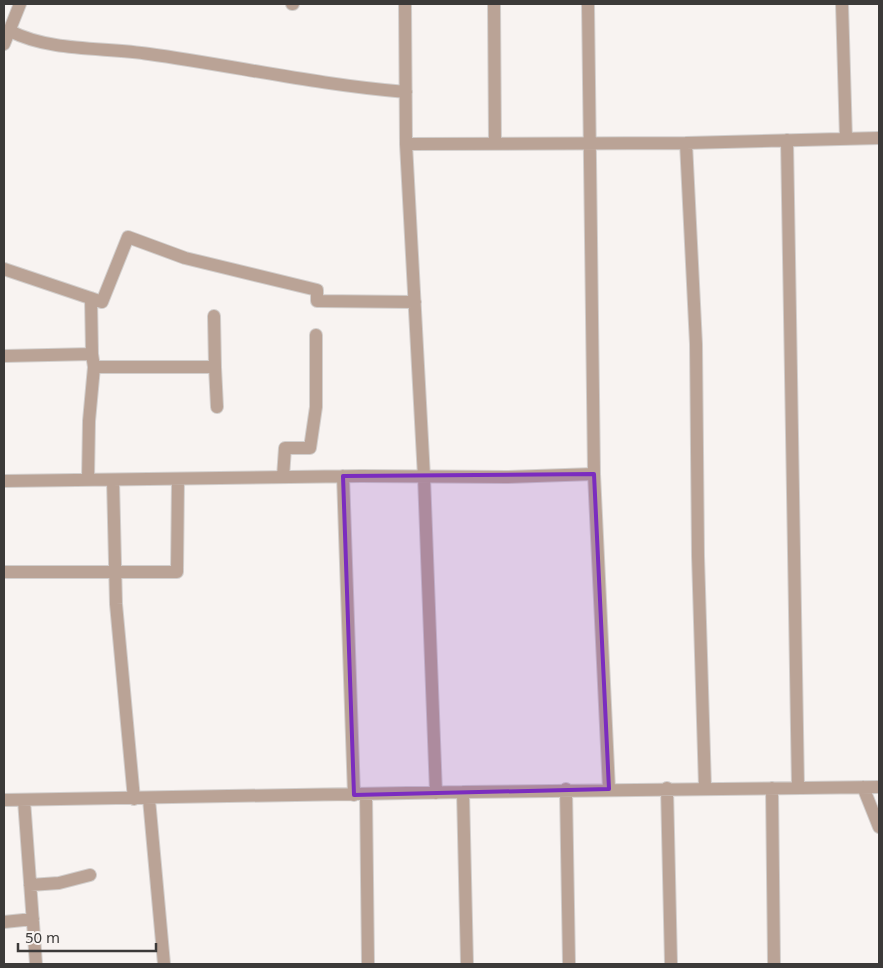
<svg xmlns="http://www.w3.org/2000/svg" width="883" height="968" font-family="'Noto Sans',sans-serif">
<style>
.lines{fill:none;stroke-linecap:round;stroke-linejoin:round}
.street-casing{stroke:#d2cecc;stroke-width:14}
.street{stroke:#baa396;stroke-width:12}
.marked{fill:#7b2cbf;fill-opacity:0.2;stroke:#7b2cbf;stroke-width:4;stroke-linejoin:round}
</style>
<rect width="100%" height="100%" fill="#f8f3f1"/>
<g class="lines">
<g class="street-casing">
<path id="street" d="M292 4H293
M405 4 406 144 424 477 436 793
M494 4 495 144
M588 4 594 474 609 789
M842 4 846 139
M10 31C51 52 104 47 149 54 235 66 319 85 406 92
M4 44 20 4
M787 140 798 788
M686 143 696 344 698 556 705 787
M406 144 686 143 879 138
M4 269 102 302 128 237 185 258 317 290V301L415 302
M92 354 94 367H215L214 316
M4 356 92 354 91 298
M215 367 217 407
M343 476 354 795
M283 477 285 448H310L316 407V335
M88 480 89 421 94 367
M113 480 116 604 134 799
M4 481 361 476 507 477 594 474
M4 572H177L178 479
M863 787 879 827
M667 788 671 964
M772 788 774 964
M566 789 569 964
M366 794 368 964
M149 799 164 964
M4 800 463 792
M24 800 36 964
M30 885 59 883 90 875
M4 922 33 919
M467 964 463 792 879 787"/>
</g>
<use href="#street" class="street"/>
</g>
<path class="marked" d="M594 474 609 789 354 795 343 476Z"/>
<rect width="883" height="968" fill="none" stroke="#3c3a39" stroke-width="10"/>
<path d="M18 943v8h138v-8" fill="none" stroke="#3c3a39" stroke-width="2.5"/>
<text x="25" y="943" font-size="15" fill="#3c3a39" stroke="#f8f3f1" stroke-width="4" paint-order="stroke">50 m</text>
</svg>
